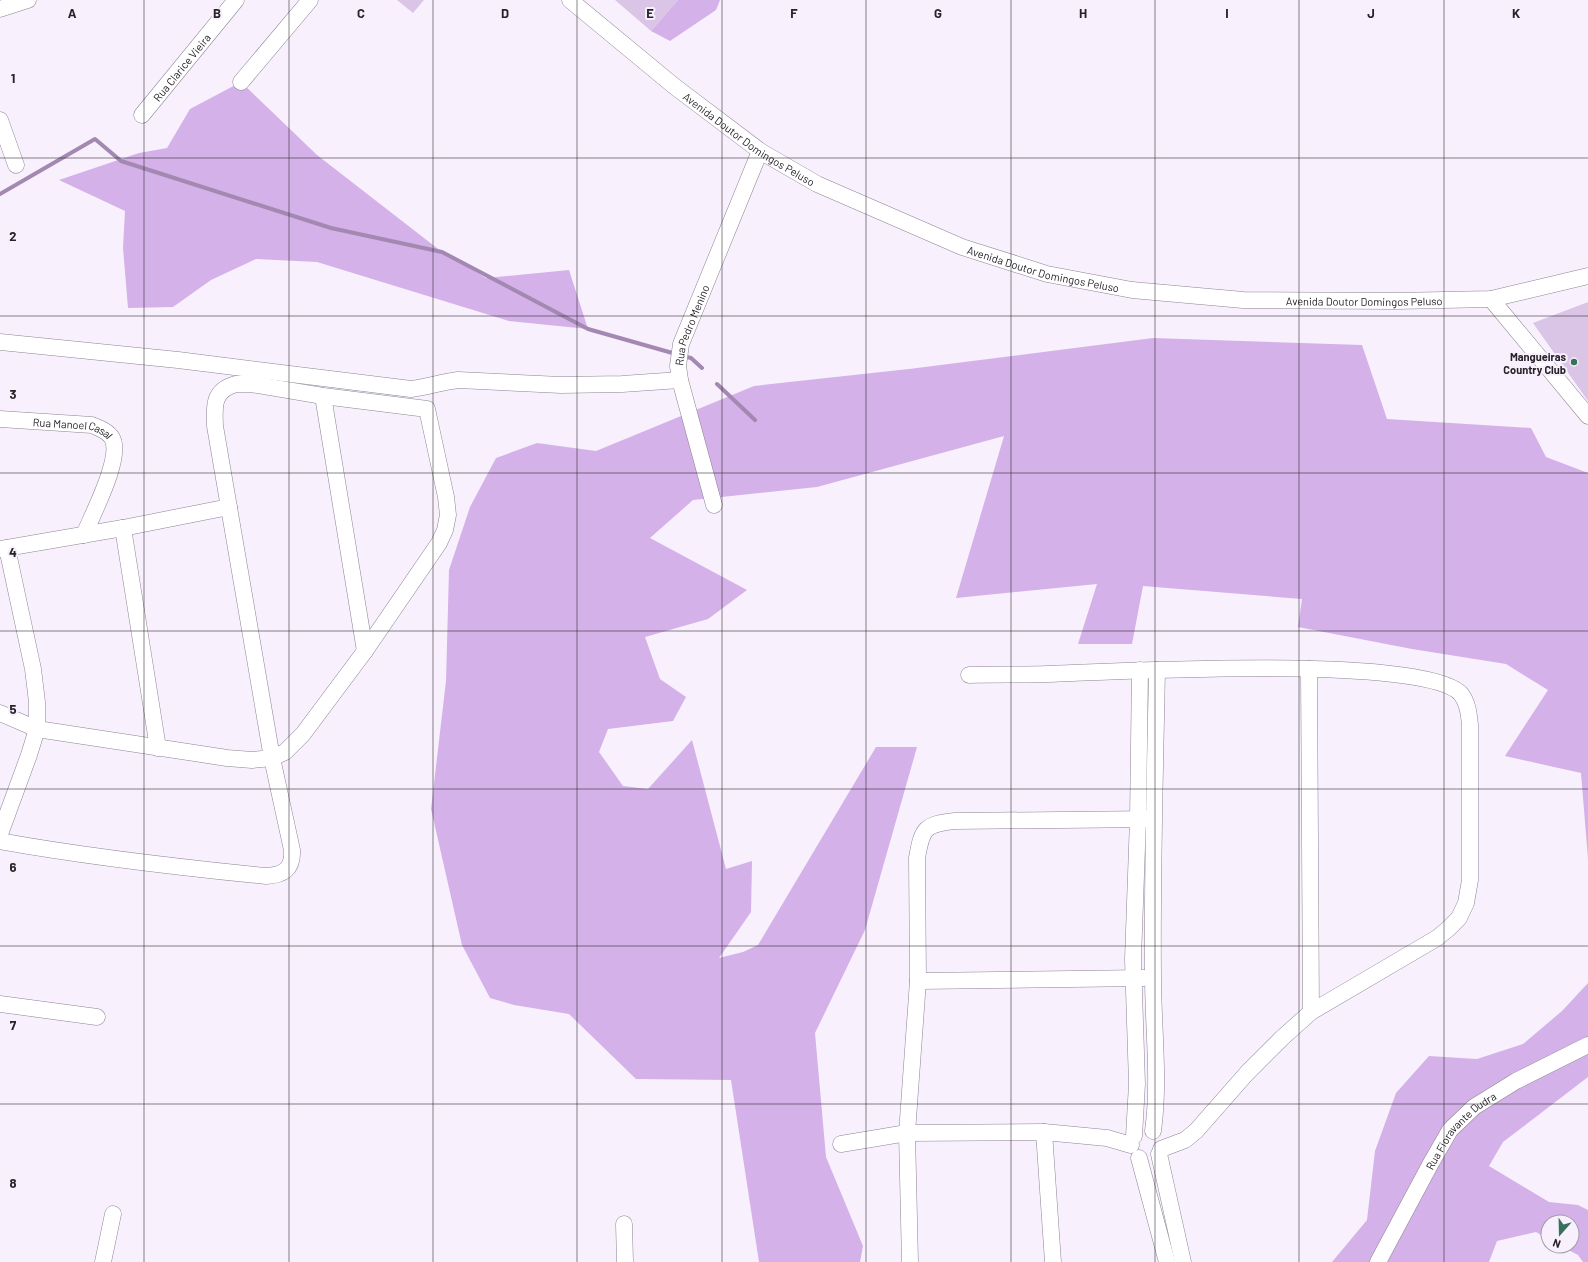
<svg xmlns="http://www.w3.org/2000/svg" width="1588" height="1262" font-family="Barlow,sans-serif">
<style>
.green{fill:#dac5e6}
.forest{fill:#d4b1e8}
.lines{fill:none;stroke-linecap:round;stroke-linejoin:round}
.stream{stroke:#a389b2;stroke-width:4}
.minor-casing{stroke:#8d8493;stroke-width:17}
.minor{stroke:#fff;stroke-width:16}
.grid{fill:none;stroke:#272329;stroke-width:1;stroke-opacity:0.55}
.poi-dot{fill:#377159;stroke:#f8f0fd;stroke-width:1.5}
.labels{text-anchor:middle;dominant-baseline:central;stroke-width:4;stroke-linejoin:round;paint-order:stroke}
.street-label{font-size:11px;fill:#272329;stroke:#f8f0fd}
.poi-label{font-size:11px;font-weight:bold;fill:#272329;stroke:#f8f0fd;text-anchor:end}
.grid-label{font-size:13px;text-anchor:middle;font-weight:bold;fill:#272329;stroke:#f8f0fd;stroke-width:4;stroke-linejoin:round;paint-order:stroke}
</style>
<rect width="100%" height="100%" fill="#f8f0fd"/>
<path class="green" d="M397 0H424L413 13Z
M615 0H678L651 31Z
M1588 302V401L1533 323Z"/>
<path class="forest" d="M678 0H720L716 10 670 41 651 31Z
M241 82 317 155 442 252 486 278 569 270 588 329 509 321 317 262 256 259 211 280 173 307 128 308 123 248 125 211 59 180 139 153 167 148 190 109Z
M1153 338 1362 345 1387 419 1531 428 1546 457 1588 473V859L1581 773 1505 756 1548 690 1506 664 1412 649 1298 627 1302 599 1143 586 1132 644H1078L1097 584 956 598 1004 436 817 487 693 500 650 538 747 590 708 619 645 637 660 679 686 697 673 721 608 729 599 752 623 786 648 789 692 740 726 869 752 861 751 912 719 958 743 952 758 945 876 747H917L865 930 815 1033 826 1157 863 1246 860 1262H759L731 1080 636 1079 569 1014 514 1005 490 998 462 945 431 809 446 681 449 570 470 507 496 458 537 443 596 451 754 386 909 369Z
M1588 983V1077L1503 1142 1489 1166 1549 1202 1578 1205 1588 1210V1262H1583L1578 1255 1561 1246H1572V1222H1548V1239L1536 1232 1497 1241 1489 1262H1332L1367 1220 1375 1151 1396 1093 1429 1056 1477 1059 1523 1044 1562 1011Z"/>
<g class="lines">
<path class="stream" d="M0 194 95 139 121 161 331 228 442 252 588 329 676 354
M683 356 691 358 702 368
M717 384 755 420"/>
<g class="minor-casing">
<g id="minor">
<path id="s1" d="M570 0 674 86 760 151 817 184 962 247 1047 274 1132 290 1243 300 1396 301 1491 299 1588 276"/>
<path d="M0 9 28 0"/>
<path d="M241 82 310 0"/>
<path id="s2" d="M142 115 236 0"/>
<path d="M0 120 16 165"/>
<path d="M1491 299 1588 416"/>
<path d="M0 342 178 360 411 389C427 387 442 382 458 380L561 385 622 384 680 380"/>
<path d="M236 384H251L323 396 427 409 446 497 448 515 445 530 439 543 365 651 303 734 285 752 272 758 215 426C214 406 213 390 236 384Z"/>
<path d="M323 396 365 651"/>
<path id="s3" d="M0 419 92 425C99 428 108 431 112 438 123 457 92 515 84 535"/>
<path id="s4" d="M714 505 680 380 678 366 681 344 760 151"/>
<path d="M123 528 158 748"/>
<path d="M0 549 123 528 229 507"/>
<path d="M1309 669 1311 1012"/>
<path d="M969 675C995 674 1022 675 1048 674 1112 672 1425 654 1461 694 1468 703 1469 715 1470 725V880L1466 903 1459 918 1448 929 1437 938 1311 1012 1282 1038 1247 1073 1196 1131 1185 1140 1161 1149"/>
<path d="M0 713 37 729 227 758 252 760 272 758 292 850C293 870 283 875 266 876 177 867 88 857 0 841"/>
<path d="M0 834 29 755 37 729V702L33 669 7 548"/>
<path d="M918 981 1144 978"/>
<path d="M0 1004 97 1017"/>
<path d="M1153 1131C1160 1081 1153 1027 1153 976 1152 874 1155 772 1157 670"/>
<path d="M1044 1132 1053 1262"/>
<path d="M1134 1136 1137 1084 1133 959 1138 819 1140 670"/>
<path d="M841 1144 907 1133 1044 1132 1107 1138 1131 1145"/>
<path d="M1159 1154 1183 1262"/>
<path d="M1139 1158 1167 1262"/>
<path d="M624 1224 625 1262"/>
<path d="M103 1262 113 1214"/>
<path d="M910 1262 907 1133 918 981 917 858C922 828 925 824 955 821L1153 819"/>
<path id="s5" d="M1378 1262 1431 1163 1450 1130 1474 1107 1516 1081 1588 1045"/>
</g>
</g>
<use href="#minor" class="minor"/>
</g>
<path class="grid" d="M144 0V1262M289 0V1262M433 0V1262M577 0V1262M722 0V1262M866 0V1262M1011 0V1262M1155 0V1262M1299 0V1262M1444 0V1262M0 158H1588M0 316H1588M0 473H1588M0 631H1588M0 789H1588M0 946H1588M0 1104H1588"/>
<circle class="poi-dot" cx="1574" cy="362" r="4"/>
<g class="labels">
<g class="street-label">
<text stroke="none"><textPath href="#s2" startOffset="62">Rua Clarice Vieira</textPath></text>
<text stroke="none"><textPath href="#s1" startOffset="227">Avenida Doutor Domingos Peluso</textPath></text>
<text stroke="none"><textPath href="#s1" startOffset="551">Avenida Doutor Domingos Peluso</textPath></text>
<text stroke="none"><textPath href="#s1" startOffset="875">Avenida Doutor Domingos Peluso</textPath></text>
<text stroke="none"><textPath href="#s4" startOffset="187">Rua Pedro Menino</textPath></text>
<text stroke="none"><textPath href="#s3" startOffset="74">Rua Manoel Casal</textPath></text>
<text stroke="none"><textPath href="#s5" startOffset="157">Rua Fioravante Dudra</textPath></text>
</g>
<g class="poi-label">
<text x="1566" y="356">Mangueiras<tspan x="1566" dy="13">Country Club</tspan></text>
</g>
</g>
<g class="grid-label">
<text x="72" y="18">A</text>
<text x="217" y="18">B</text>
<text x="361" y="18">C</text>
<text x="505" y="18">D</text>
<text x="650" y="18">E</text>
<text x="794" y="18">F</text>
<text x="938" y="18">G</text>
<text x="1083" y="18">H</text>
<text x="1227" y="18">I</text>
<text x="1371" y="18">J</text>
<text x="1516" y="18">K</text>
<text x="13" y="83">1</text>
<text x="13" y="241">2</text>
<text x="13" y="399">3</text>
<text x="13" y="557">4</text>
<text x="13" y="714">5</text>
<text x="13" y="872">6</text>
<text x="13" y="1030">7</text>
<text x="13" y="1188">8</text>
</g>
<g transform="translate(1560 1234) rotate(200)"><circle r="19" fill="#f8f0fd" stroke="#a49ea8"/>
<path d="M0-3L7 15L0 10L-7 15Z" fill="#377159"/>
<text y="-6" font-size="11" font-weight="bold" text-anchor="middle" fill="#272329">N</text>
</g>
</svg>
